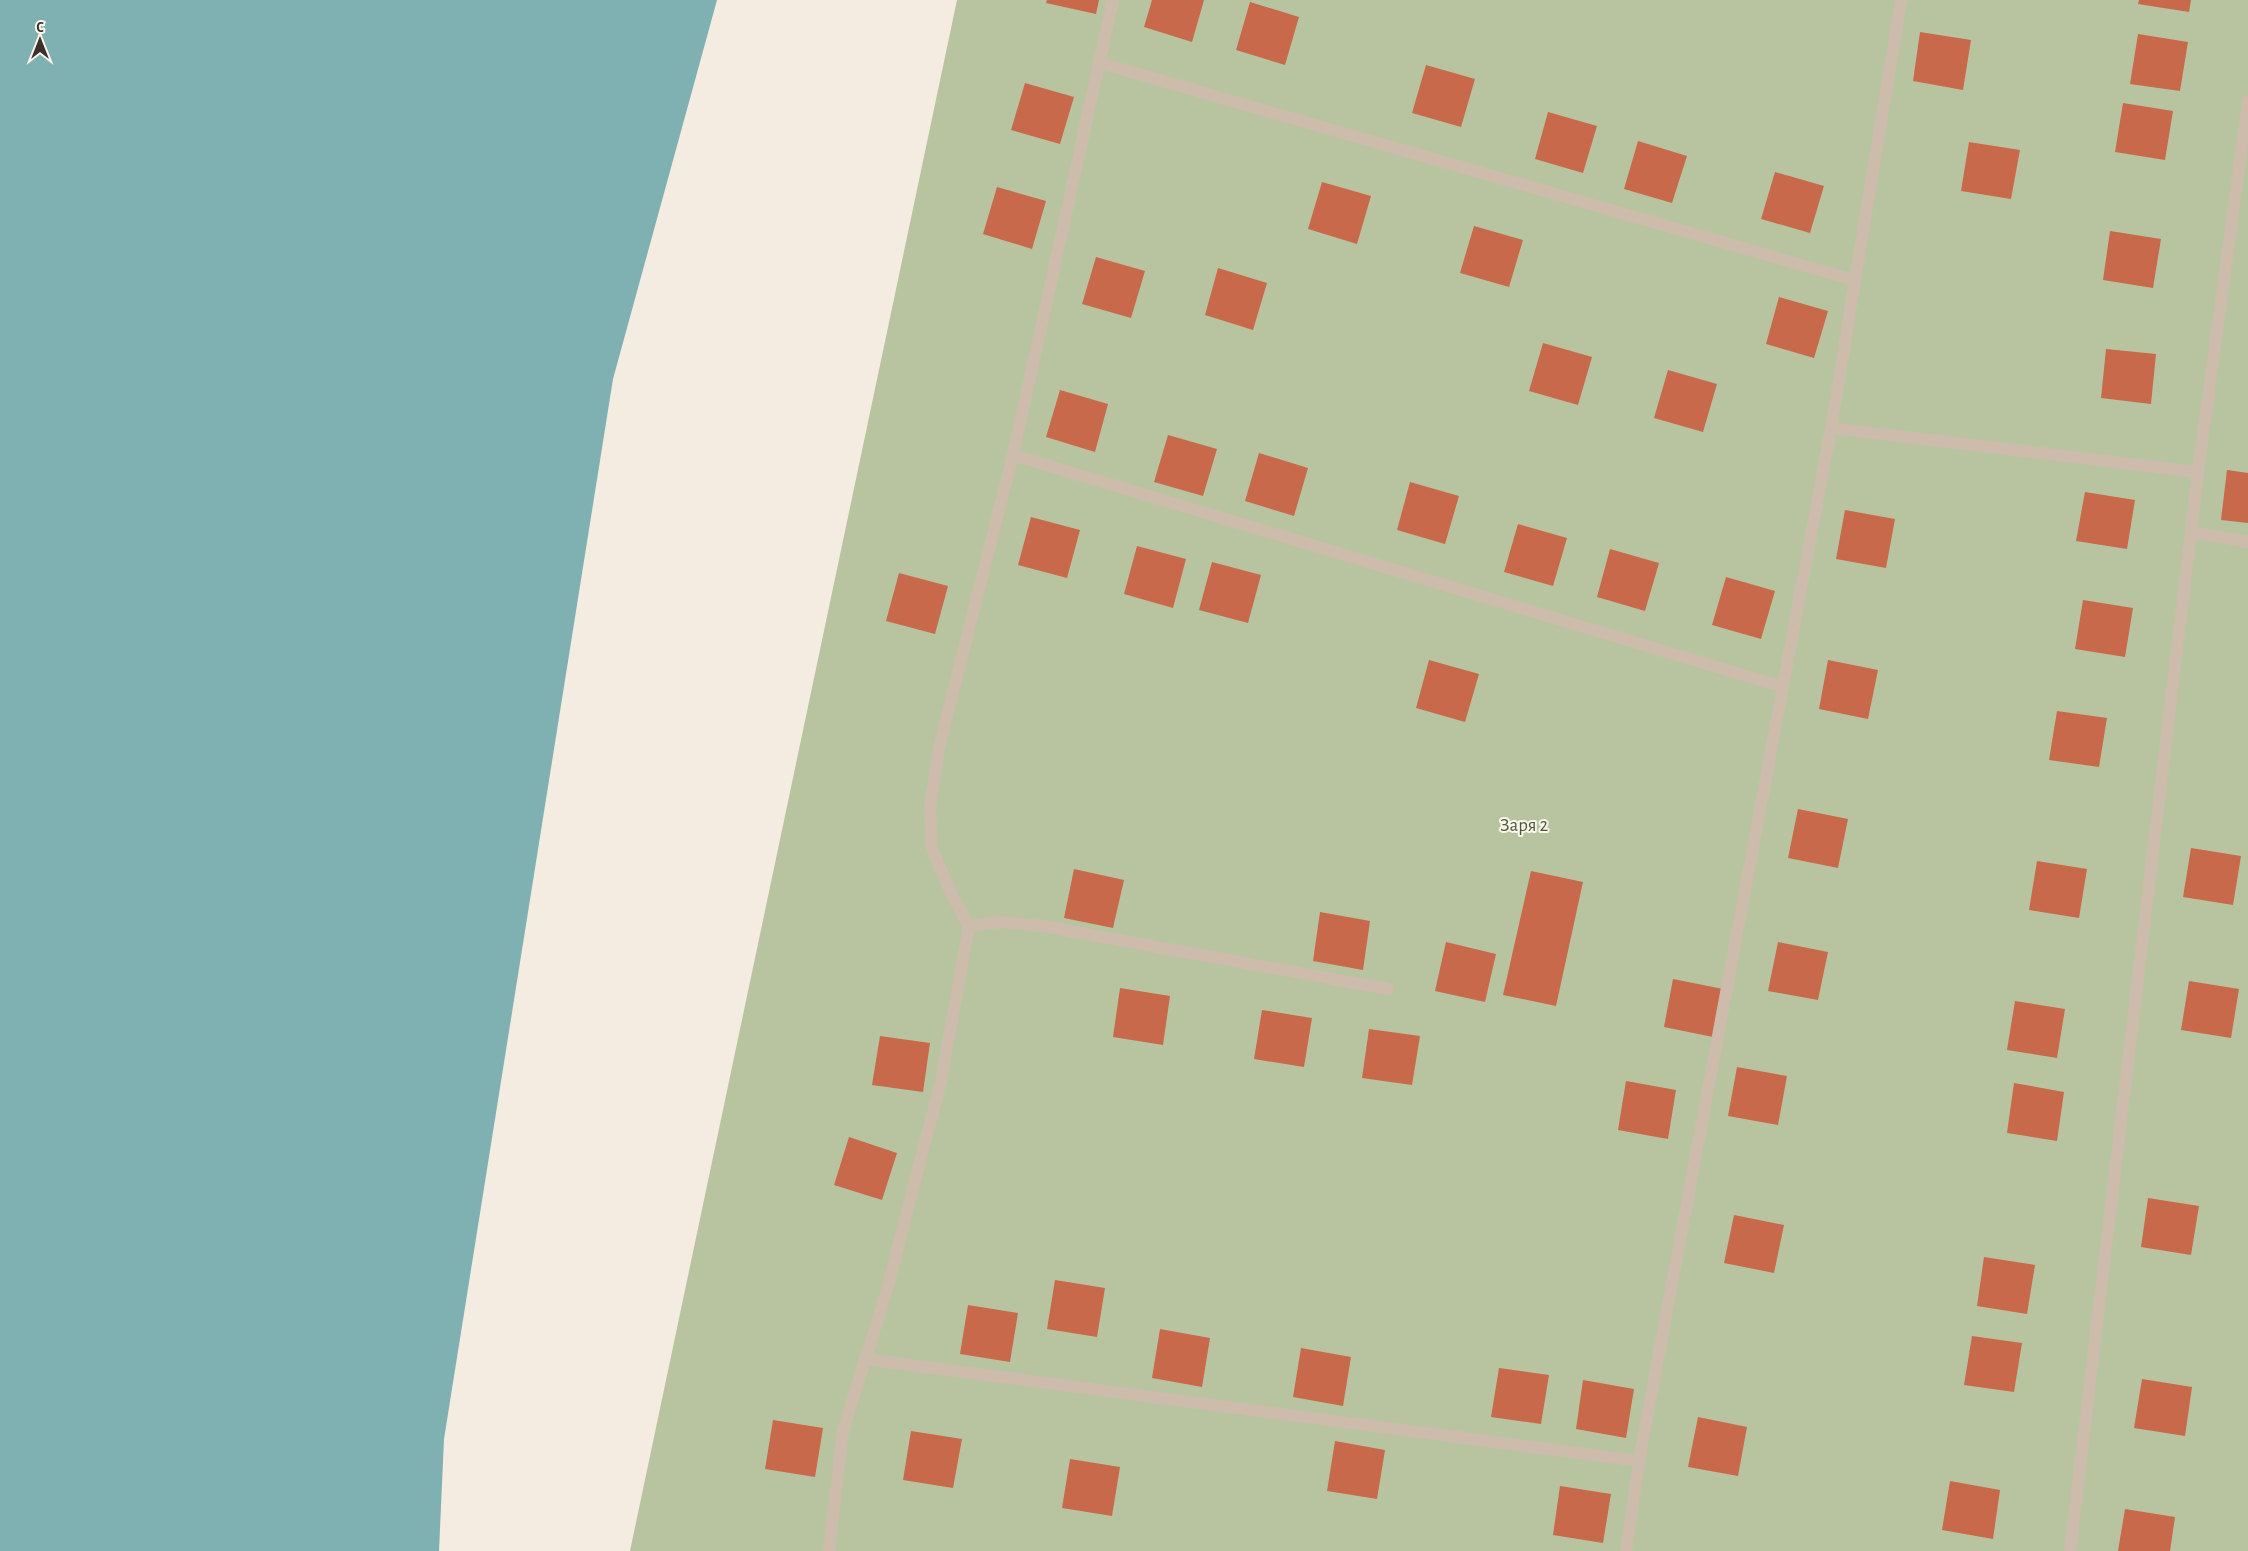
<svg xmlns="http://www.w3.org/2000/svg" width="2248" height="1551" font-family="'Alegreya Sans',sans-serif">
<style>
.green{fill:#b8c4a0}
.water{fill:#7fb0b2}
.building{fill:#c8694b}
.lines{fill:none;stroke-linecap:round;stroke-linejoin:round}
.lane{stroke:#cdbbac;stroke-width:12}
.labels{text-anchor:middle;dominant-baseline:central;stroke-width:4;stroke-linejoin:round;paint-order:stroke}
.park-label{font-size:19px;fill:#4a5a2e;stroke:#fbf5ee}
</style>
<rect width="100%" height="100%" fill="#f4ebe1"/>
<path class="green" d="M957 0H2248V1551H630Z"/>
<path class="water" d="M0 0H717L613 379 444 1439 439 1551H0Z"/>
<path class="building" d="M1047 0H1099L1096 14 1046 3Z
M1152 0H1204L1192 42 1144 27Z
M2139 0H2191L2189 12 2138 4Z
M1250 2 1299 17 1285 65 1236 50Z
M1920 32 1971 40 1963 90 1913 81Z
M2138 34 2188 42 2180 91 2130 84Z
M1426 65 1475 79 1461 127 1412 113Z
M1025 83 1074 97 1060 144 1011 130Z
M2123 103 2173 111 2165 160 2115 152Z
M1548 112 1597 126 1583 173 1535 159Z
M1638 141 1687 156 1672 203 1624 189Z
M1969 142 2020 150 2011 199 1961 191Z
M1775 172 1824 186 1810 233 1761 219Z
M1322 182 1371 196 1357 244 1308 229Z
M997 187 1046 201 1032 249 983 234Z
M1474 226 1523 240 1509 287 1460 273Z
M2110 231 2161 239 2153 288 2103 280Z
M1096 257 1145 271 1131 318 1082 304Z
M1218 268 1267 283 1253 330 1205 315Z
M1779 297 1828 311 1814 358 1766 344Z
M1543 343 1592 357 1578 405 1529 391Z
M2106 349 2156 354 2151 404 2101 398Z
M1668 370 1717 384 1703 432 1654 418Z
M1060 390 1108 404 1095 452 1046 437Z
M1168 435 1217 449 1203 496 1154 482Z
M1259 453 1308 468 1294 516 1245 501Z
M2227 470 2248 473V523L2221 520Z
M1410 482 1459 496 1445 544 1397 530Z
M2085 492 2135 500 2127 549 2076 541Z
M1845 510 1895 519 1886 568 1836 559Z
M1031 517 1080 530 1067 578 1018 565Z
M1518 524 1567 538 1553 586 1504 572Z
M1137 546 1186 559 1173 608 1124 594Z
M1610 549 1659 563 1645 611 1597 597Z
M1212 562 1261 575 1248 623 1199 610Z
M899 573 948 586 935 634 886 621Z
M1726 577 1775 591 1761 639 1712 625Z
M2083 600 2133 608 2125 657 2075 649Z
M1429 660 1479 674 1465 722 1416 708Z
M1828 660 1878 670 1868 719 1819 709Z
M2057 711 2107 718 2099 767 2049 760Z
M1798 809 1848 819 1838 868 1788 858Z
M2191 848 2241 856 2233 905 2183 897Z
M2037 861 2087 869 2079 918 2029 910Z
M1074 869 1124 880 1113 928 1064 918Z
M1531 871 1583 882 1556 1006 1503 995Z
M1320 912 1370 921 1363 970 1313 961Z
M1446 942 1496 954 1485 1002 1435 991Z
M1778 942 1828 952 1818 1000 1768 991Z
M1673 979 1723 989 1713 1037 1664 1027Z
M2189 981 2239 989 2231 1038 2181 1030Z
M1120 988 1170 996 1163 1045 1113 1037Z
M2015 1001 2065 1009 2057 1058 2007 1050Z
M1262 1010 1312 1018 1304 1067 1254 1059Z
M1369 1029 1420 1036 1412 1085 1362 1078Z
M880 1036 930 1043 923 1092 872 1085Z
M1737 1067 1787 1076 1778 1125 1728 1116Z
M1626 1081 1676 1090 1668 1139 1618 1130Z
M2014 1083 2064 1092 2057 1141 2007 1133Z
M849 1137 897 1153 882 1200 834 1185Z
M2148 1198 2199 1206 2191 1255 2141 1247Z
M1734 1215 1784 1225 1774 1273 1724 1263Z
M1984 1257 2035 1265 2027 1314 1977 1306Z
M1055 1280 1105 1288 1097 1337 1047 1329Z
M968 1305 1018 1313 1010 1362 960 1354Z
M1160 1329 1210 1338 1202 1387 1152 1378Z
M1972 1336 2022 1343 2014 1392 1964 1385Z
M1301 1348 1351 1357 1343 1406 1293 1397Z
M1499 1368 1549 1375 1541 1424 1491 1417Z
M2142 1379 2192 1387 2185 1436 2134 1428Z
M1583 1380 1634 1389 1626 1438 1576 1429Z
M1698 1417 1747 1427 1738 1476 1688 1467Z
M773 1420 823 1428 815 1477 765 1469Z
M911 1431 962 1439 953 1488 903 1480Z
M1335 1441 1385 1450 1377 1499 1327 1491Z
M1070 1459 1120 1467 1112 1516 1062 1508Z
M1950 1481 2000 1490 1993 1539 1942 1530Z
M1560 1486 1611 1494 1603 1543 1553 1535Z
M2125 1509 2175 1517 2170 1551H2118Z"/>
<g class="lines">
<path class="lane" d="M1100 63 1854 280
M1831 428 2198 472
M1013 455 1783 687
M2192 532 2248 542
M969 926 999 922 1042 926 1388 989
M864 1359 1639 1461
M829 1551 843 1431 886 1293 941 1081 969 926 951 893 932 849 930 808 939 748 1013 455 1113 0
M1626 1551 1639 1461 1831 428 1901 0
M2070 1551 2198 472 2248 101"/>
</g>
<g class="labels">
<g class="park-label">
<text x="1524" y="825">Заря 2</text>
</g>
</g>
<g transform="translate(40 40)" stroke="#fbf5ee" stroke-width="4" paint-order="stroke">
<path d="M0-4L9 19L0 12L-9 19Z" fill="#3b302b"/>
<text y="-8" font-size="14" font-weight="bold" text-anchor="middle" fill="#3b302b">С</text>
</g>
</svg>
